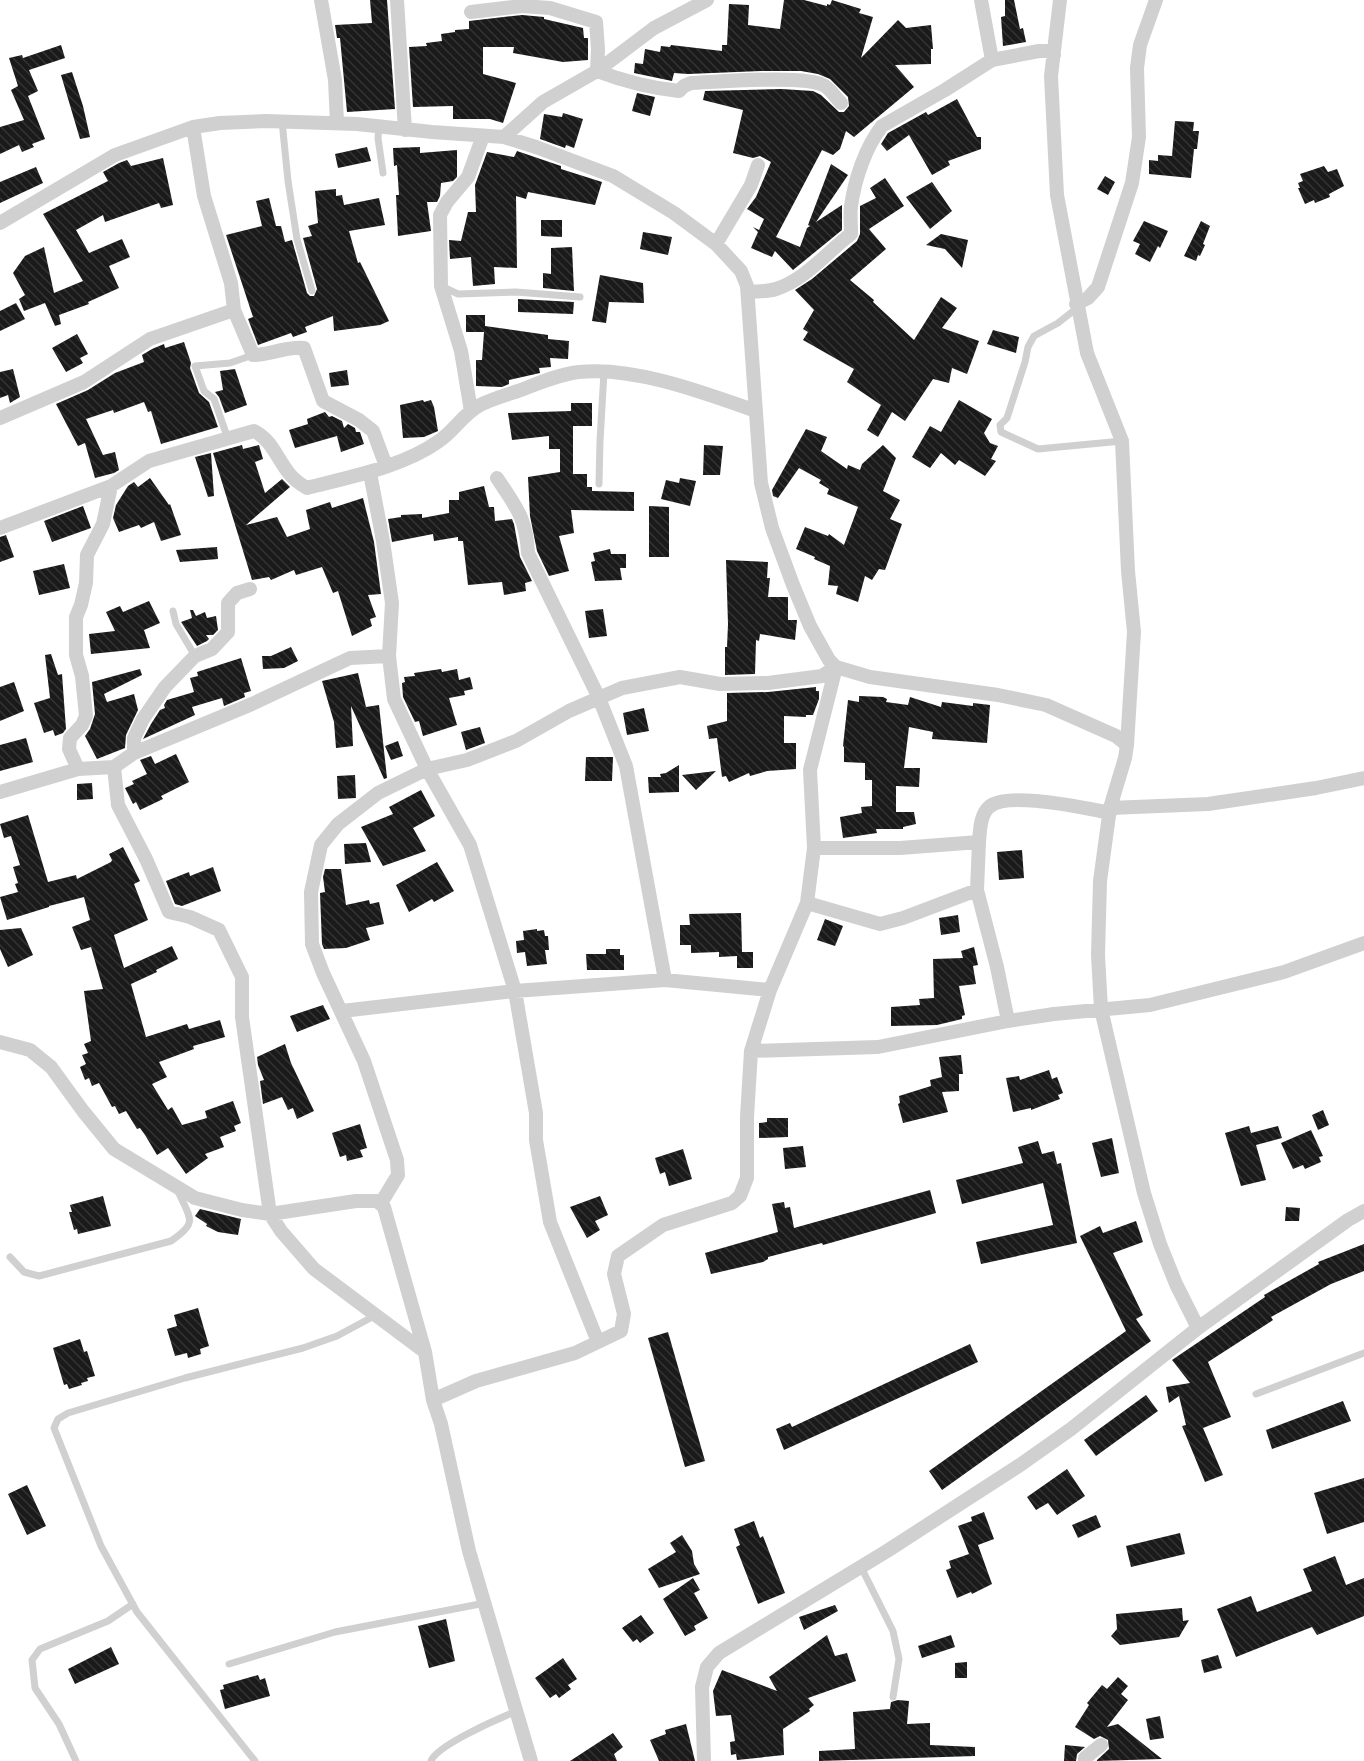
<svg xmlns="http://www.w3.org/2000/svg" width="1364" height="1761" font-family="Helvetica,sans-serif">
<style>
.building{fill:url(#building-back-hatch)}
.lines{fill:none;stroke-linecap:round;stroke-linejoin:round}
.service{stroke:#d0d0d0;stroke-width:7}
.minor{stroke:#d0d0d0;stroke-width:14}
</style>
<defs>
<pattern id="building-back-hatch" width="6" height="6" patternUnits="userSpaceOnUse" patternTransform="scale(1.5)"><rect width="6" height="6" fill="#1a1a1a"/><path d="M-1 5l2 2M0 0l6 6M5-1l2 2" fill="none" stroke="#333"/></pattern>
</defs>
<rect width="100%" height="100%" fill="#fff"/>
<path class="building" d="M370 0H387L395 109 347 112 340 38H337L335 25 372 23Z
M784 0H804L827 6V4L830 5 832 0 861 9 859 13 873 17 861 58 898 20 906 28 931 25 933 49H931V64L895 65 914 87 854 137 846 131 840 149 833 155 822 150 776 237 800 247 807 228 810 226 808 225 831 164 848 175 816 222 842 205V230L793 270 775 251 772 257 751 248 758 232 753 227 759 230 764 219 747 209 756 197 771 162 760 156 753 158 733 153 743 110 703 100 705 91 781 89 813 91 821 95 839 112H844L849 106 848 97 830 79 818 74 801 71H761L688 74 674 73 672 81 634 73 635 63 643 64 645 49 660 52 661 46 670 47 671 45 722 51V45H727L729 4 749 5 748 25 780 29Z
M1005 0H1014L1020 29 1023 28 1026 42 1003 46 1001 17 1005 16Z
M522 15 544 17V19L583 28 584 38H588V60L563 62 513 53 514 47H483V74L516 83 503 123 490 119H453V106L413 107 409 47 427 46 426 43 442 41 441 34 455 32V30L469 29V21Z
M61 45 65 58 29 70 38 91 28 96 45 139 32 144 34 147 22 152 19 145 0 154V127L24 120 11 90 18 86 9 58 22 55 23 58Z
M72 72 83 106 90 137 80 139 61 75Z
M637 93 655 97 650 116 632 111Z
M957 99 977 137H981V149L948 161 950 165 932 175 909 135 887 151 881 144 888 133 926 112 928 115Z
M563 113 583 119 574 148 566 145 565 148 540 139 544 114 562 117Z
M1175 121 1194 122 1193 131H1199L1197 149H1194L1191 178 1149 174V160L1158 161V155L1172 156Z
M367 147 371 161 338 168 335 154Z
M420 147V153L457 150V177L453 181 441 183 440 196 437 202H427L431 231 398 236 396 195H399L397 165 394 166 393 148Z
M517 151 561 166V169L602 182 595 205 528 192 526 199 516 196 517 268 494 267 495 284 473 286 471 257 450 259 449 240 461 241 468 212H476L475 185 487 152 514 157Z
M163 158 173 205 161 208 159 203 105 222 103 215 76 230 89 253 122 239 130 257 109 266 119 288 88 302 89 304 59 315 61 324 55 326 45 303 24 311 19 299 25 295 13 273 25 256 44 247 54 293 83 281 43 214 108 181 103 172 119 163 127 160 131 166Z
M1324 166 1328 172 1337 169 1344 186 1329 194 1330 197 1315 203 1314 200 1305 204 1298 188H1300L1298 183 1303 181 1300 174Z
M36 167 43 183 0 203V182Z
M1105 176 1115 182 1108 195 1097 189Z
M885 178 904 206 869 229 886 249 850 280 874 300 873 302 914 340 941 297 957 308 942 328 979 341 967 374 952 368 949 383 933 379 905 421 892 412 878 437 867 430 881 405 847 382 854 369 803 340 808 332 803 329 814 310 795 290 812 279 857 241 860 234V206L876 198 870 188Z
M932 182 952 211 930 229 906 197Z
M336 189V196L342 195 344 205 379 198 385 225 349 231 358 263 360 262 389 321 380 325 334 331 333 316 305 327 307 332 293 337 291 333 258 345 248 319 253 317 226 235 262 226 256 201 269 198 276 226H281L285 242 292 240 307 293 310 296H314L317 289 303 238 312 236 308 226 318 223 315 191Z
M541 220H562V237L541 236Z
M1144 221 1168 231 1160 248 1158 246 1150 262 1135 254 1140 244 1133 241Z
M1201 221 1210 226 1203 244 1205 245 1200 256 1198 255 1196 261 1184 256Z
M643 232 672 237 668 255 640 249Z
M941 234 968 240 962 268 945 249 926 245Z
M572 247 574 291 543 288V273L551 274V248Z
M600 275 643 283 644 303 609 302 606 323 592 321Z
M518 299 574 302 573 314 518 312Z
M16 303 25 319 0 331V311Z
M466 315H485V326L548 335V339L569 341 568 359 550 358 551 367 539 368 540 373 509 380V384L502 387 476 386V360H482L484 332H466Z
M993 330 1019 337 1016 353 987 344Z
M77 334 88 354 80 358 83 363 66 372 52 348Z
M184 342 191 363 190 368 199 393 209 402 218 427 161 444 151 411 148 412 144 402 114 413 113 410 86 419 103 455 115 452 119 470 114 473 95 478 85 443 78 446 56 404 88 390 115 373 144 362 142 355 152 349 164 344 165 348Z
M13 369 20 397 10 403 8 395 0 398V372Z
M235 369 247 405 225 413 219 397 215 392 223 390 220 371Z
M347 370 349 385 331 387 329 373Z
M423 400 424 402 431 400 434 407 438 431 424 437 403 438 400 405Z
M959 400 992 419 984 433 990 443 998 446 991 459 996 461 985 476 959 460 955 465 941 453 930 468 912 457 930 426 941 432Z
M571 403H592V426H573V474H587V487H592V491L634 492V511L571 510 574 533 559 536 569 571 549 576 537 551 530 516 528 477 560 472V449H549V436L512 440 508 413 571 411Z
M325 412 329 417 332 416 342 421 344 428 348 424 355 428 356 432H360L364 444 341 452 337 436 295 448 289 430 308 424 307 419Z
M806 429 827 437 821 451 847 469 848 465 860 470 862 464 883 445 896 458 883 491 900 500 890 519 902 524 885 570 879 569 872 580 865 576 858 602 836 594 838 586 828 585 830 566 814 559 815 557 796 549 805 527 828 536 829 534 844 545 858 507 827 494 829 489 819 483 821 480 799 468 778 498 773 496 772 490Z
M242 445 243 449 259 445 263 459 255 462 265 493 282 479 290 487 246 525 277 517 287 537 310 529 306 510 330 502 332 508 363 498 374 542 381 594 368 595 376 617 370 619 372 626 352 636 338 591 333 593 322 567 296 575 294 570 271 580 269 577 252 580 213 453Z
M704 445 723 446 720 475H703Z
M211 453 214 496 208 497 195 457Z
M150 478 169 505 170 504 181 535 161 541 154 522 141 528 139 525 119 532 113 518 116 505 128 486 134 482 138 487Z
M680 478 696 481 690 506 661 499 666 480 679 483Z
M484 486 489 507H494L495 521 512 519 514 524 520 557 532 581 525 583 526 591 504 595 502 582 468 585 463 541H458V537L434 541 433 534 392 542 388 519 401 517V515L422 514V518L449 513V500H459V492Z
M83 506 91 528 52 542 44 521Z
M649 506 669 507V557H649Z
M6 535 14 557 0 562V537Z
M217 547 218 559 180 562 176 550Z
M610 549 611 554H626V568H620L622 580 595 581 591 562 595 561 593 553Z
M726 560 768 562 767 578H770L768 597H788V620H797L795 640 760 634 759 641 756 640 755 674 725 675V647H727L728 624Z
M64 564 70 588 39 595 33 571Z
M149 601 160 623 144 630 150 648 91 654 89 634 115 631 106 612 120 606 123 612Z
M603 609 607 636 589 638 585 611Z
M190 610H193L196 616 205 612 207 618 216 616 218 630 213 635H206L209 639 207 641 197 646 181 622 192 618Z
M291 647 298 661 284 668 263 669 262 656H271Z
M51 654 58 675 62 674 66 729 63 733 55 736 53 730 44 733 34 703 50 698 45 655Z
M241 658 251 691 244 693 245 697 224 706 222 698 192 707 195 715 143 739 151 724 160 710 165 708 164 705 167 700 194 692 190 678 198 676 197 672Z
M140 669 142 675 104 694 107 702 134 694 138 710 126 735 125 748 97 759 85 736 90 729 95 714 92 682Z
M441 669 442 672 457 669 459 680 470 677 473 689 464 691 465 695 449 698 457 725 423 736 419 721 415 722 403 697 402 683 405 682 404 677 415 676 414 673Z
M358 673 366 707 379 705 387 778 384 779 351 706 353 746 336 748 334 722 322 681Z
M14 682 24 711 0 721V687Z
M816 687V691H819V699L813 715H806V717L784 716V743H796V769L767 771 750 776 749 773 729 782 726 776 722 777 717 738 709 739 707 726 727 721V693L768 692Z
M859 696 883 697 887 699 886 702 908 705 910 697 941 707 942 702 973 706V703L990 705 987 743 932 739 933 732 909 727 904 768H920L919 787 896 786V812H914L916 824 903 827V829H876L877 833 843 838 840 817 862 813 861 807 872 806V780H865V763L844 762V747L843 746 848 700 859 702Z
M644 708 649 731 627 735 623 713Z
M480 727 485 743 466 750 461 732Z
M26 738 33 762 0 771V745Z
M398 741 403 756 391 760 385 746Z
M176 754 189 782 161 796 163 799 140 810 136 802 133 804 125 788 134 784 132 781 147 774 140 760 151 756 155 764Z
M586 757H613L612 781H585Z
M679 765V792L649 793 648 777H661L660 774 666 773Z
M716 771 696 790 682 775Z
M355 775 356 798 338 799 337 776Z
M92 783 93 799 77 800V784Z
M421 790 435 816 413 828 426 851 383 866 361 827 393 814 389 807Z
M28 815 48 882 76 875 77 879 111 862 112 860 109 854 123 847 140 881 134 884 148 920 114 935 124 968 172 946 178 959 156 970 157 972 131 984 146 1037 187 1024 189 1029 220 1020 225 1037 193 1046 194 1049 159 1062 167 1077 152 1084 168 1110 172 1107 182 1125 207 1118 205 1111 233 1101 241 1123 234 1126 236 1131 220 1137 224 1147 205 1154 208 1158 186 1174 168 1148 157 1155 145 1135 140 1128 137 1129 126 1111 119 1114 115 1106 112 1107 99 1083 92 1086 89 1078 85 1080 80 1067 86 1064 82 1055 88 1053 84 1044 91 1041 84 991 103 989 91 947 81 950 72 927 90 920 84 897 49 906V907L7 920 0 897 18 892 15 884 18 883 13 867 20 865 11 836 4 838 0 824Z
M366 843 371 862 345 864 344 844Z
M1022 850 1024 878 999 880 997 852Z
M437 862 454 891 434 902 432 899 409 912 396 885Z
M213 867 221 891 182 906 175 904 166 881 189 872 190 876Z
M325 869H341L346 905 369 900 370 904 379 902 384 924 366 928 370 940 346 948 324 949 322 944 320 893 325 892 323 877Z
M741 913 742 952H753V968H737V956L719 957V952L691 953V945H680V925H690L689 914Z
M958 915 960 932 941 935 939 918Z
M825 919 843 926 835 946 817 940Z
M21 928 33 955 8 967 0 949V930Z
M537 929V931L544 930 545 936H548L549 950H545L547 964 527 966 525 952 517 953 516 941 524 940 523 931Z
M974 947 978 965 973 966 976 984 959 986 965 1015 962 1016V1019L937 1025 891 1026V1007L920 1005 919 999 934 998 933 959 963 958 961 951Z
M606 949H620V955H624V970H587L586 954H606Z
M323 1005 330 1019 297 1032 290 1016Z
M285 1044 291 1063 314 1111 297 1119 293 1108 288 1110 282 1097 263 1104 260 1081 264 1080 258 1065 257 1057Z
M961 1055 963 1074H959V1091L942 1092 948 1112 903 1123 898 1104 900 1103 899 1096 931 1086 930 1080 942 1077 939 1057Z
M1049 1070 1052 1079 1057 1077 1063 1093 1058 1095 1060 1099 1031 1110V1108L1013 1112 1006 1078 1019 1076 1020 1080Z
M1323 1110 1329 1125 1318 1130 1312 1115Z
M767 1118H788V1137L759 1138V1123L767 1122Z
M360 1124 367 1148 360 1150 363 1157 347 1161 346 1155 340 1157 332 1133Z
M1249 1126 1251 1133 1278 1126 1282 1138 1256 1145 1266 1180 1241 1186 1225 1133Z
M1311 1130 1323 1156 1319 1157 1321 1162 1305 1169 1303 1165 1293 1169 1281 1143Z
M1112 1138 1119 1173 1101 1177 1092 1143Z
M1038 1141 1042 1154 1054 1151 1057 1164 1061 1163 1077 1243 981 1264 976 1242 1053 1225 1043 1183 962 1204 956 1180 1023 1163 1018 1147Z
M803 1146 806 1167 785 1169 783 1148Z
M683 1149 692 1179 669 1186 665 1172 660 1174 655 1158Z
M930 1190 936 1213 823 1245 822 1243 768 1257V1259L763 1262 711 1274 705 1253 778 1232 772 1204 784 1202 785 1208 790 1207 794 1228Z
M103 1196 111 1226 78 1234 77 1229 74 1230 69 1212H72L70 1205Z
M600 1196 608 1215 595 1221 600 1230 587 1238 570 1207Z
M1286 1207 1300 1208 1299 1221H1285Z
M200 1209 241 1219 238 1235 218 1232 206 1226 207 1224 195 1216Z
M1136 1221 1143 1242 1113 1253 1143 1315 1136 1319 1151 1341 942 1490 929 1471 1126 1331 1080 1236 1100 1226 1103 1233Z
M1364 1244V1271L1331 1284 1271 1317 1273 1320 1208 1362 1231 1417 1203 1428 1223 1475 1205 1482 1182 1426 1186 1425 1179 1396 1169 1403 1166 1387 1190 1383 1172 1360 1265 1297 1264 1295 1319 1264 1318 1262Z
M198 1308 209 1346 200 1349 201 1354 188 1358 187 1353 175 1356 167 1329 177 1326 174 1315Z
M668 1332 705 1461 685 1467 648 1338Z
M80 1339 84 1352 87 1351 95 1376 87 1378 88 1381 81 1383 82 1385 69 1389 67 1384 64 1385 53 1348Z
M970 1344 978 1362 784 1450 776 1429 790 1423 792 1427Z
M1146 1395 1158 1411 1096 1456 1084 1440Z
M1343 1401 1351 1421 1272 1449 1266 1430Z
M1067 1469 1085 1496 1057 1515 1048 1503 1036 1510 1027 1497Z
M1364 1478V1522L1327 1534 1314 1493Z
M27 1485 46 1526 27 1535 8 1494Z
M984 1512 994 1539 978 1545 992 1584 972 1594 971 1592 957 1598 946 1570 951 1568 949 1561 969 1554 958 1526 972 1521 971 1517Z
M1096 1515 1101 1527 1078 1538 1072 1525Z
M754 1521 760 1538 763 1536 785 1593 758 1604 736 1547 740 1545 734 1529Z
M1180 1533 1185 1554 1131 1567 1126 1546Z
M682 1535 692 1551 694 1564 700 1574 659 1588 648 1569 676 1552 670 1543Z
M1335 1556 1346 1585 1364 1578V1616L1317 1635 1312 1627 1236 1657 1217 1609 1251 1596 1257 1612 1312 1591 1303 1569Z
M693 1578 700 1590 694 1593 708 1618 694 1626 696 1630 685 1636 663 1599Z
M835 1605 838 1611 804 1630 799 1617Z
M1182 1608 1183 1621 1189 1620 1179 1637 1120 1645 1111 1636 1117 1629 1116 1614Z
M641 1615 654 1633 640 1643 637 1639 633 1642 622 1628Z
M446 1619 455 1661 429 1668 418 1626Z
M827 1635 835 1656 847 1653 856 1681 808 1698 814 1705 809 1709 810 1711 783 1729 784 1755 737 1760 736 1754 731 1755 730 1742 735 1741 731 1715 716 1716 713 1691 722 1670 777 1691 769 1677Z
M951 1635 955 1647 922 1658 918 1646Z
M111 1647 119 1664 75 1684 68 1669Z
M1218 1655 1222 1668 1204 1673 1201 1660Z
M563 1658 577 1679 568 1685 571 1689 559 1698 556 1694 550 1698 535 1678Z
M967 1662V1678H955V1663Z
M258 1675 260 1680 265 1678 270 1696 225 1709 220 1690 224 1689 223 1685Z
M1118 1677 1128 1686 1121 1694 1128 1700 1107 1727 1118 1724 1162 1759 1096 1761 1109 1749 1108 1740 1100 1736 1094 1739 1075 1727 1089 1705 1087 1703 1102 1685 1107 1689Z
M898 1700 909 1701 907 1724 930 1723V1745L975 1747V1756L819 1761V1751L855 1749 853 1712 890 1709 891 1702Z
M1160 1716 1164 1738 1150 1740 1146 1719Z
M686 1724 695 1761H659L650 1740 666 1734 665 1730Z
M613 1733 623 1747 614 1754 617 1761H570Z
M1065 1745 1085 1747 1077 1754 1076 1761H1064Z"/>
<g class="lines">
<path class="service" d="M282 121 288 181 297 239 312 291
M379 127 378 138 383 173
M441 286 458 294 516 292 580 297
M1077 308 1058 323 1034 336 1028 347 1025 362 1007 418 1000 425 1001 432 1038 449 1122 441
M228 439 214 399 204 391 195 366 230 363 253 355
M599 484 600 441 604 372
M173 611 176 624 195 656
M10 1257 24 1272 39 1276 171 1241C199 1222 190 1219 178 1191
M1256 1394 1364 1353
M861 1567 893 1631 899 1659 893 1697
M229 1664 335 1632 485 1603
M76 1761 59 1724 35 1688 32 1660 40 1649 108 1621 133 1604
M255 1761 137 1612 101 1546 54 1428 58 1419 68 1413 185 1378 303 1348 337 1336 376 1315
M431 1761C437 1745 500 1718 517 1711"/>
<path class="minor" d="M321 0 335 80 337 123
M397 0 405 130
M981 0 992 60
M1060 0 1051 76 1057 195 1087 353 1122 441 1128 571 1134 632 1127 745
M471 12 522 6 550 8 596 22 598 49 597 71C623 81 651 88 679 91L684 86 691 83C717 82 807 74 825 86 831 90 836 98 841 103
M193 127 204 196 231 283 234 310 253 355C270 355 287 346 304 348L323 401 359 420 373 431 386 466
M504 137 543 102 597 71 654 28 707 0
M0 223 115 155 193 127 220 123 266 121 357 124 432 132 504 137 536 147 613 176 674 213 716 244 741 271 747 286 761 483 772 528 793 585 810 626 829 660 836 667 870 677 998 695 1046 705 1116 736 1127 745 1125 758 1110 808 1100 881 1098 955 1101 1009 1144 1193 1160 1244 1176 1284 1198 1328
M716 244 751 185 758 165
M748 292C757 291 767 292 776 289 806 279 826 253 851 234 851 225 850 215 851 206 855 179 865 148 882 126L945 90 992 60 1039 51H1048L1054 55
M1076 304 1088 298 1098 287 1132 183 1139 137 1137 68 1140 45 1156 0
M471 411 461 351 441 286 440 215 447 202 468 177 483 136
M0 418 84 382 150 339 234 310
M370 473 383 541 392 603 389 656
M497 478C516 507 526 517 528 553L599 698 626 766 665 980
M0 528 111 486 149 461 254 431C271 439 277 458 288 472 293 479 300 484 307 488 349 477 403 467 439 441 454 431 463 414 480 405 492 399 506 395 518 391 537 384 559 374 579 372 634 366 705 393 756 411
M134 753V738L143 719 165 687 195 656 212 649 228 632V603L237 593 250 589
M114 767 118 805 146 859 169 912 190 917 219 930 242 977V1017L270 1214 281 1231 314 1269 425 1352
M78 769 69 749 70 738 82 725 86 716 82 676 76 655V617L81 605 86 583 87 555 103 524 111 486
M0 792 78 769 114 767 134 753 252 704 350 658 389 656 394 699 427 769 470 845 515 991 536 1113V1140L550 1222 598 1342
M1110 808 1208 804 1316 788 1364 778
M979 842C980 831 980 815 989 807 1007 791 1086 808 1110 813
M814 848H900L979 842 977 890 997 967 1008 1021
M807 903 880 924 903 918 977 890
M342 1011 515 991 665 980 770 990
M0 1042 30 1050 51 1067 83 1111 114 1149 195 1198 242 1210 270 1214 356 1201H377L384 1207 425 1352 433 1400 441 1424 469 1551 531 1761
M751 1051 878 1047 1008 1021 1054 1014 1150 1005 1284 972 1364 943
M381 1203 398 1175 397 1160 364 1061 323 973 312 944 311 892 321 845 338 824 378 793 427 769 467 760 516 741 569 711 622 688 680 677 720 684 768 683 822 676 836 667
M433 1400 476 1381 575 1353 621 1331 624 1314 614 1274 618 1256 663 1225 732 1203 740 1196 747 1178V1117L751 1051 770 990 807 903 814 848 810 770 836 667
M704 1761 702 1687 707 1667 719 1653 887 1551 1020 1465 1071 1429 1198 1328 1348 1220 1364 1211
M1085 1761V1758L1101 1745"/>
</g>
</svg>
